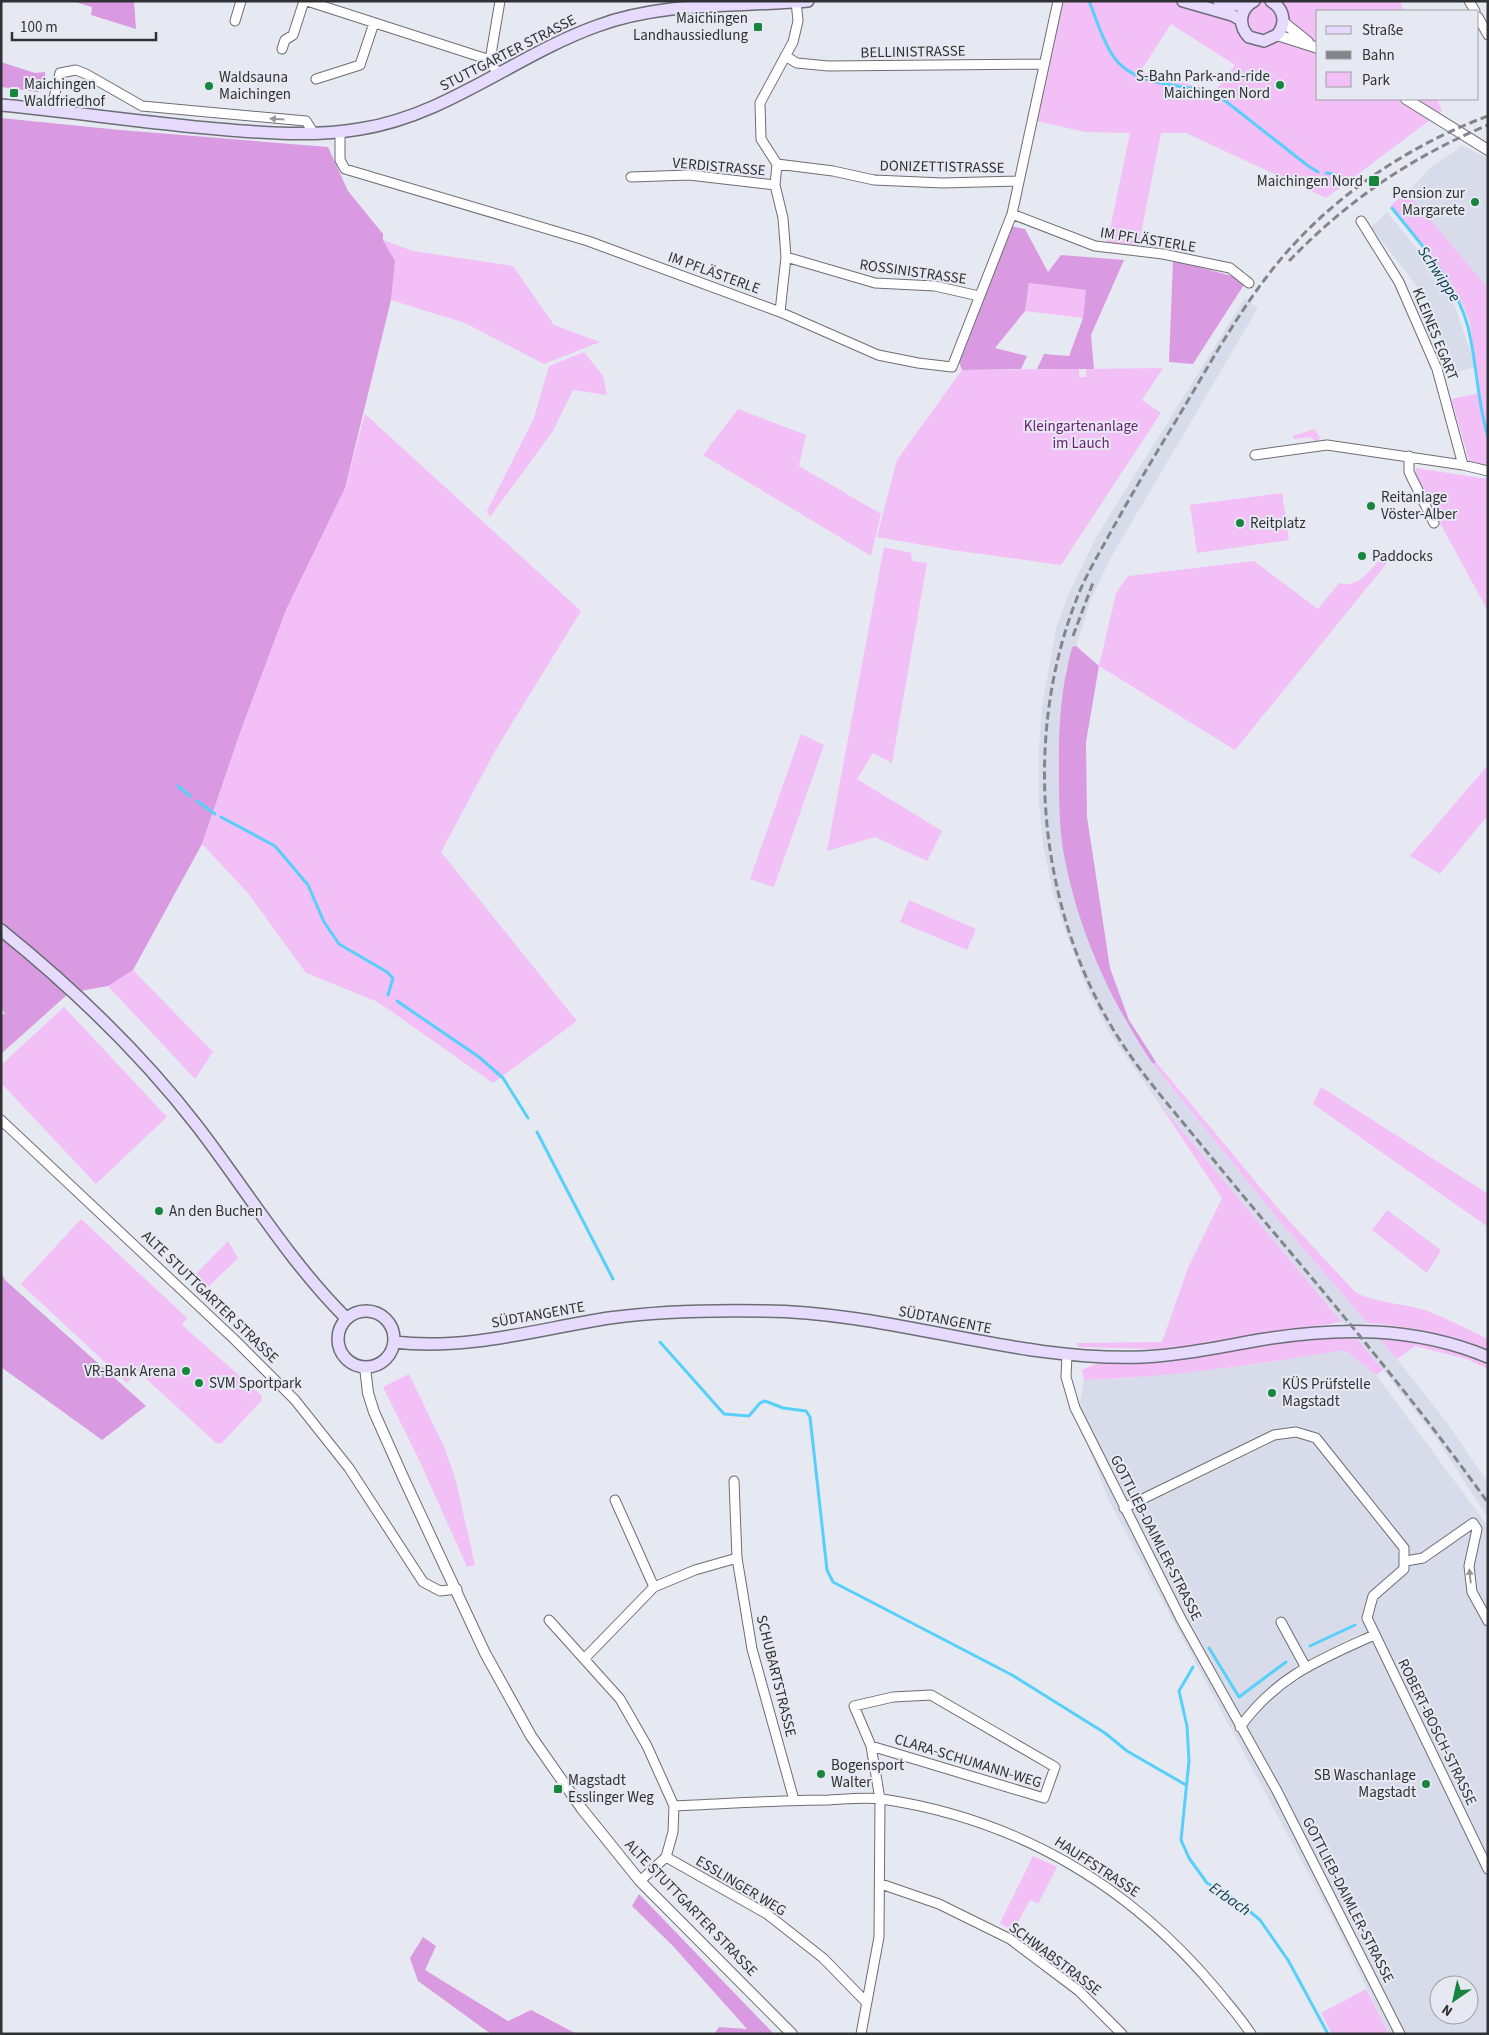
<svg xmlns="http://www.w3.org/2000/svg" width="1489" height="2035" font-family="'Source Sans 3',sans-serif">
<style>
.built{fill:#d8dcea;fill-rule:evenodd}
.green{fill:#f2bff7;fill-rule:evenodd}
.forest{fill:#da9ae1}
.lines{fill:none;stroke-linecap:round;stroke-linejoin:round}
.stream{stroke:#57d0f9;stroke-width:3}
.minor-casing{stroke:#6c6e75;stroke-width:11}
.tertiary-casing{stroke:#6c6e75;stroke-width:12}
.secondary-casing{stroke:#6c6e75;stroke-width:14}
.minor{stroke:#fff;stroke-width:9}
.tertiary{stroke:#fff;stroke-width:10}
.secondary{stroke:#e6dafd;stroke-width:11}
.rail{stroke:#83858b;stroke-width:3;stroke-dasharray:8 4;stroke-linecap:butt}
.oneway{fill:#98989a}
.poi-dot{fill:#17853d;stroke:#e7e9f2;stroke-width:2}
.labels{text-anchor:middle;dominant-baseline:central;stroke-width:4;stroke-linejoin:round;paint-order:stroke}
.poi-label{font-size:15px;fill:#303134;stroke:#e7e9f2;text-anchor:start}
.street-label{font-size:15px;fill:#303134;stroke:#e7e9f2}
.park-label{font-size:15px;fill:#6c2075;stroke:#e7e9f2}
.water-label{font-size:16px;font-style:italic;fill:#084050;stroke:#e7e9f2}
</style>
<rect width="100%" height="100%" fill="#e7e9f2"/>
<path class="built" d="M1461 145 1488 158V288L1407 192 1432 166 1455 151Z
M1387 212 1448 287 1476 367 1452 373 1426 298 1371 227Z
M1245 298 1258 308 1110 559 1091 599 1076 646 1072 647 1065 673 1086 932 1094 957 1125 1021 1153 1064 1277 1218 1397 1359 1448 1424 1488 1483V1518L1435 1436 1383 1370 1158 1102 1109 1032 1088 991 1065 930 1053 893 1043 845 1039 803V747L1042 706 1056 628 1069 593 1095 539Z
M1345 1350 1376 1375 1488 1526V2034H1389L1336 1925 1109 1501 1077 1418 1084 1380 1120 1379 1258 1364ZM1439 1985H1469V2015H1439Z"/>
<path class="green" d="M1058 1H1400L1404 11H1318V99H1437L1442 111 1326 198 1186 133H1161L1138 248 1107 243 1130 133 1085 132 1037 121ZM1171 24 1235 65 1215 91 1140 72Z
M1407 192 1488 288V467L1470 463 1451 399 1480 393 1470 323 1463 305 1453 287 1391 205Z
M383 240 413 251 513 266 554 325 600 342 544 364 465 323 391 300 395 261Z
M1029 283 1086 290 1083 318 1025 311Z
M584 352 603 376 607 395 573 390 553 431 490 517 487 511 534 418 549 366Z
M1163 368 1142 400 1161 413 1061 565 952 550 877 537 897 460 962 370 1079 369V377H1086V369Z
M738 409 806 435 799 466 881 514 871 556 703 455Z
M365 414 581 611 495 751 441 852 577 1021 493 1083 378 1002 306 973 248 893 202 844 241 730 286 610 345 488Z
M1314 429 1320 437 1318 443 1310 437 1294 439 1293 436Z
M1416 468 1488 479V611L1415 477Z
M1282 493 1289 540 1197 553 1190 505Z
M884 547 911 553 912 561 927 563 892 763 873 753 857 779 942 831 927 861 875 837 827 851Z
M1382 557 1391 558 1235 750 1099 666 1116 593 1128 576 1254 561 1318 609 1339 583C1359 589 1370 570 1382 557Z
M801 734 824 745 774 887 750 879Z
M1488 765V815L1440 874 1410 856Z
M909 900 976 929 967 950 900 922Z
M133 970 213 1052 195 1079 108 986Z
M64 1007 167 1117 96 1184 1 1083V1065Z
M1156 1062 1281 1212 1355 1292C1376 1303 1401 1303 1425 1310 1446 1318 1467 1329 1488 1339V1350C1448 1334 1409 1326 1367 1323L1277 1218 1153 1064Z
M1321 1087 1488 1194V1227L1313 1104Z
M1158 1102 1342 1322 1196 1346 1154 1349 1078 1347 1077 1343 1162 1342 1188 1268 1222 1198Z
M1387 1210 1441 1250 1427 1273 1372 1230Z
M81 1219 187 1318 182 1325 261 1395 262 1400 221 1444 216 1443 138 1371 127 1383 21 1284Z
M228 1241 238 1258 206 1289 193 1277Z
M1352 1333 1383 1370 1376 1375 1345 1350C1259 1364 1171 1377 1084 1380L1082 1370 1095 1364H1148Z
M1376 1335C1415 1341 1451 1348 1488 1362V1369L1467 1359 1415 1346 1397 1359Z
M409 1374 445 1449 456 1481 475 1565 467 1567 421 1464 383 1387Z
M1033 1856 1057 1867 1038 1904 1030 1900 1013 1931 1000 1923Z
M1366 1989 1389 2034H1332L1321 2013Z"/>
<path class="forest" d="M72 1H134L136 29 91 15 92 7Z
M1 62 35 73 45 72V86L38 92 1 87Z
M1 118 120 130 328 147 348 191 383 234V240L395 261 391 300 345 488 286 610 241 730 202 844 133 970 108 986 69 993 1 1054V1016L5 1013 1 1009Z
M1010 226 1025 229 1048 272 1061 255 1124 260 1091 335 1094 369H1037L1044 354 1069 356 1083 318 1086 290 1029 283 1025 311 995 348 1027 356 1021 369 962 370 958 359Z
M1173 260 1247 280 1193 364 1169 362Z
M1076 646 1099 666 1086 742 1087 817 1110 968 1129 1020 1156 1062 1153 1064C1110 1001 1078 930 1064 855 1059 827 1059 799 1059 771 1058 728 1061 688 1072 647Z
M1 1272 5 1280 146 1406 102 1440 1 1367Z
M639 1894 774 2034H714L719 2027 747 2029 673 1946 632 1906Z
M423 1937 436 1946 425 1970 508 2021 531 2010 577 2034H491L418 1981 410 1958Z"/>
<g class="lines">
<path class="stream" d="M1089 1C1096 18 1101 36 1110 51 1129 87 1179 84 1213 92
M1219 96 1307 165 1318 172
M1326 173 1333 174
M1392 208C1420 244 1456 281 1468 327 1477 363 1477 401 1488 437
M178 786 190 796
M197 801 215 814
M221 817 275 846 308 885 324 922 339 944 387 972 393 978 388 995
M397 1001 479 1057 503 1078 528 1118
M537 1132 613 1279
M660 1342 724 1414 749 1416 760 1403 765 1401 783 1408 806 1411 810 1417 827 1570 833 1582 1012 1675 1105 1733 1127 1751 1186 1785
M1310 1646 1355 1625
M1209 1648 1239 1697 1286 1662
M1193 1667 1179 1691 1187 1726 1189 1761 1181 1840 1189 1858 1207 1883 1235 1899 1260 1920 1288 1960 1328 2034"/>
<g class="minor-casing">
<path id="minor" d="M307 1 490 60
M1469 1 1475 11
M1478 17 1488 35
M235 21 241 1
M282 49 285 40 293 35 304 1
M785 56 797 63 828 66 1043 64
M497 73 490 60 500 1
M316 79 360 65 374 23
M51 110 60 73 76 70 86 74 142 106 306 121 313 132
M340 132V160L345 169 588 241 780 312 878 355 918 363 952 367 1012 214 1058 1
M777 164 833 171 874 180 943 183 1018 181
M631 177 689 175 775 185
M1012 214 1095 246 1163 254 1230 268 1249 283
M1361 221 1399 282 1437 369 1463 465
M786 257 875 283 935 286 979 296
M780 312 786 257 783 218 775 185 777 164 761 139 760 103 793 42 798 21 796 1
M1255 455 1327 445 1463 465 1488 471
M1409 456V472L1434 523
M1 1120 235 1340 295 1400 349 1468 423 1582 440 1591 457 1589
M1067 1355 1066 1377 1075 1408 1181 1619 1277 1791 1400 2034
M734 1481 737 1558 752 1649 794 1800
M615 1500 654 1587
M1124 1508 1274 1435 1296 1432 1316 1438 1404 1548V1569L1373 1596 1367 1618 1488 1869
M1406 1561 1423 1558 1473 1523 1477 1529 1469 1566 1472 1592 1488 1621
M549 1620 620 1699 647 1746 674 1806 673 1832 666 1857 640 1881
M1281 1622 1305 1666
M585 1658 654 1587 695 1570 737 1558
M1240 1727C1277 1676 1319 1660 1374 1635
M674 1806C725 1804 777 1800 829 1800 846 1799 865 1797 882 1799 1017 1819 1129 1885 1216 1989 1228 2004 1241 2018 1251 2034
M666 1857 767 1914 823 1958 866 2002
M881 1884 939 1904 1010 1939 1079 1991 1122 2034
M861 2034 879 1937 880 1799 871 1746 854 1706 893 1697 931 1695 1055 1767 1044 1798 871 1746"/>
</g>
<g class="tertiary-casing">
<path id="tertiary" d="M1283 22 1308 42
M1277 35 1318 48
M1406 99 1488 150
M365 1367 368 1393 374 1412 403 1477 485 1653 531 1736 582 1809 640 1881 792 2034"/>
</g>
<g class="secondary-casing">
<path id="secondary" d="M1183 1 1232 15 1241 20
M1219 1 1246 7
M1254 1C1239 9 1238 26 1249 37L1264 41 1277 35C1287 23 1284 9 1271 1
M1 105C74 112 145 123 218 129 264 133 313 137 360 129 446 116 516 55 597 26 664 1 738 7 808 1
M1 930C74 989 141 1053 198 1127 247 1191 289 1261 346 1318
M338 1339a28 28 0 1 1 56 0a28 28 0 1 1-56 0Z
M394 1342C466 1351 538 1329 609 1318 660 1311 712 1310 764 1311 892 1312 1015 1362 1143 1357 1183 1355 1220 1347 1259 1340 1337 1327 1414 1326 1488 1357"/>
</g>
<use href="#minor" class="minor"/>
<use href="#tertiary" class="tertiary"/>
<use href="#secondary" class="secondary"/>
<path class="rail" d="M1488 116C1417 142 1347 187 1296 242 1248 293 1213 359 1177 419 1153 458 1130 497 1108 537 1097 557 1085 577 1077 598 1022 737 1038 908 1116 1034 1139 1071 1167 1103 1194 1136 1221 1169 1248 1202 1276 1235 1349 1322 1422 1410 1488 1503
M1289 261C1347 201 1411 157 1488 125
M1073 636 1094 580"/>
</g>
<defs><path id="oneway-solid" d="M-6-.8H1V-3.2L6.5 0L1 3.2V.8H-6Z" transform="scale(1.25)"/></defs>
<g class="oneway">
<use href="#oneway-solid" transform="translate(277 119) rotate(-176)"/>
<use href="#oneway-solid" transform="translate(1470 1576) rotate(-96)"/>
</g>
<g class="poi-dot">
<rect x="753" y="22" width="10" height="10" rx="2.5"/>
<circle cx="1280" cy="85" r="5"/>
<circle cx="209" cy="86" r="5"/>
<rect x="9" y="88" width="10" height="10" rx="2.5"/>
<rect x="1368" y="175" width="12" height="12" rx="2.5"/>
<circle cx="1475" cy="202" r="5"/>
<circle cx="1371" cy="506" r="5"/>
<circle cx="1240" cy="523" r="5"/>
<circle cx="1362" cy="556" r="5"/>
<circle cx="159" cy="1211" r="5"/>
<circle cx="186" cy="1371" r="5"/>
<circle cx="199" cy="1383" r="5"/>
<circle cx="1272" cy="1393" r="5"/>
<circle cx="821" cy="1774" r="5"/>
<circle cx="1426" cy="1784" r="5"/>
<rect x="553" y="1784" width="10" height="10" rx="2.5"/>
</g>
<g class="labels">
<g class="poi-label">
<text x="748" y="18" text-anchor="end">Maichingen<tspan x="748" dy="17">Landhaussiedlung</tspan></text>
<text x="1270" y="76" text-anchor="end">S-Bahn Park-and-ride<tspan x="1270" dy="17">Maichingen Nord</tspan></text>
<text x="219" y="77">Waldsauna<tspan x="219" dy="17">Maichingen</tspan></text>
<text x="24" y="84">Maichingen<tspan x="24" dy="17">Waldfriedhof</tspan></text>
<text x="1363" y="181" text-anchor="end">Maichingen Nord</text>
<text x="1465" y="193" text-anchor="end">Pension zur<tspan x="1465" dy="17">Margarete</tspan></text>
<text x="1381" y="497">Reitanlage<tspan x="1381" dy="17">Vöster-Alber</tspan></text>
<text x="1250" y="523">Reitplatz</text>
<text x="1372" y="556">Paddocks</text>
<text x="169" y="1211">An den Buchen</text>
<text x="176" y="1371" text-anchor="end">VR-Bank Arena</text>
<text x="209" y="1383">SVM Sportpark</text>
<text x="1282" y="1384">KÜS Prüfstelle<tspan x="1282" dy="17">Magstadt</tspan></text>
<text x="831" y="1765">Bogensport<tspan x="831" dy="17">Walter</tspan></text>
<text x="1416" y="1775" text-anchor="end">SB Waschanlage<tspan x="1416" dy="17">Magstadt</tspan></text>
<text x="568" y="1780">Magstadt<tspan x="568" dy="17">Esslinger Weg</tspan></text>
</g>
<g class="street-label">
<text transform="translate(913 52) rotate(-1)">BELLINISTRASSE</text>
<text transform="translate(508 53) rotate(-27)">STUTTGARTER STRASSE</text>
<text transform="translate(719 167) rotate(5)">VERDISTRASSE</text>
<text transform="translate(942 167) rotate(1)">DONIZETTISTRASSE</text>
<text transform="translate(1148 240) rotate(9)">IM PFLÄSTERLE</text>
<text transform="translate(913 272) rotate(8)">ROSSINISTRASSE</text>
<text transform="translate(714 273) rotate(20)">IM PFLÄSTERLE</text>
<text transform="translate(1435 334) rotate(68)">KLEINES EGART</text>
<text transform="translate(210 1297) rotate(44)">ALTE STUTTGARTER STRASSE</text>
<text transform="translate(538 1315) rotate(-10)">SÜDTANGENTE</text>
<text transform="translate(945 1320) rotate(11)">SÜDTANGENTE</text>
<text transform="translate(1156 1538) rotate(63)">GOTTLIEB-DAIMLER-STRASSE</text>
<text transform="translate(776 1676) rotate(76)">SCHUBARTSTRASSE</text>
<text transform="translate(1437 1732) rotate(64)">ROBERT-BOSCH-STRASSE</text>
<text transform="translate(968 1761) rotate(17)">CLARA-SCHUMANN-WEG</text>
<text transform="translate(1097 1867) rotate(33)">HAUFFSTRASSE</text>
<text transform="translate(741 1886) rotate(31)">ESSLINGER WEG</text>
<text transform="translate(1348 1900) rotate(63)">GOTTLIEB-DAIMLER-STRASSE</text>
<text transform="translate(691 1908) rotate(46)">ALTE STUTTGARTER STRASSE</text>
<text transform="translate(1055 1959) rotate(37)">SCHWABSTRASSE</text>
</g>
<g class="park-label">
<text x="1081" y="426">Kleingartenanlage<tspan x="1081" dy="17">im Lauch</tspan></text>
</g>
<g class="water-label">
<text transform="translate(1439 274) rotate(56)">Schwippe</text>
<text transform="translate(1230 1899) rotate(35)">Erbach</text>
</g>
</g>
<rect width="1489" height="2035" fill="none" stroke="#303134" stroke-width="5"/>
<rect x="1316" y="10" width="162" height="90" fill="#e7e9f2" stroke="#9e9fa6"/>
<rect x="1326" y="26" width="25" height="8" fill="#e6dafd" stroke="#9e9fa6"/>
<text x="1362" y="35" font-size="15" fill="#303134">Straße</text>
<rect x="1326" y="51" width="25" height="8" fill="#83858b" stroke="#9e9fa6"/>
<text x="1362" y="60" font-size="15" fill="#303134">Bahn</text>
<rect x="1326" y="72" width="25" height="15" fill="#f2bff7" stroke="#9e9fa6"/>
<text x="1362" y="85" font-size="15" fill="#303134">Park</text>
<g transform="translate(1454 2000) rotate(214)"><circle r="24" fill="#e7e9f2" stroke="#9e9fa6"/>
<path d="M0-4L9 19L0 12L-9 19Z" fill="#17853d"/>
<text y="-8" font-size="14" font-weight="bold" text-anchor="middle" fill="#303134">N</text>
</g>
<path d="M12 32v8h144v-8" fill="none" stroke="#303134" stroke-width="2.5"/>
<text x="20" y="32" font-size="15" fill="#303134" stroke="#e7e9f2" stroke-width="4" paint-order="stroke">100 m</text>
</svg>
